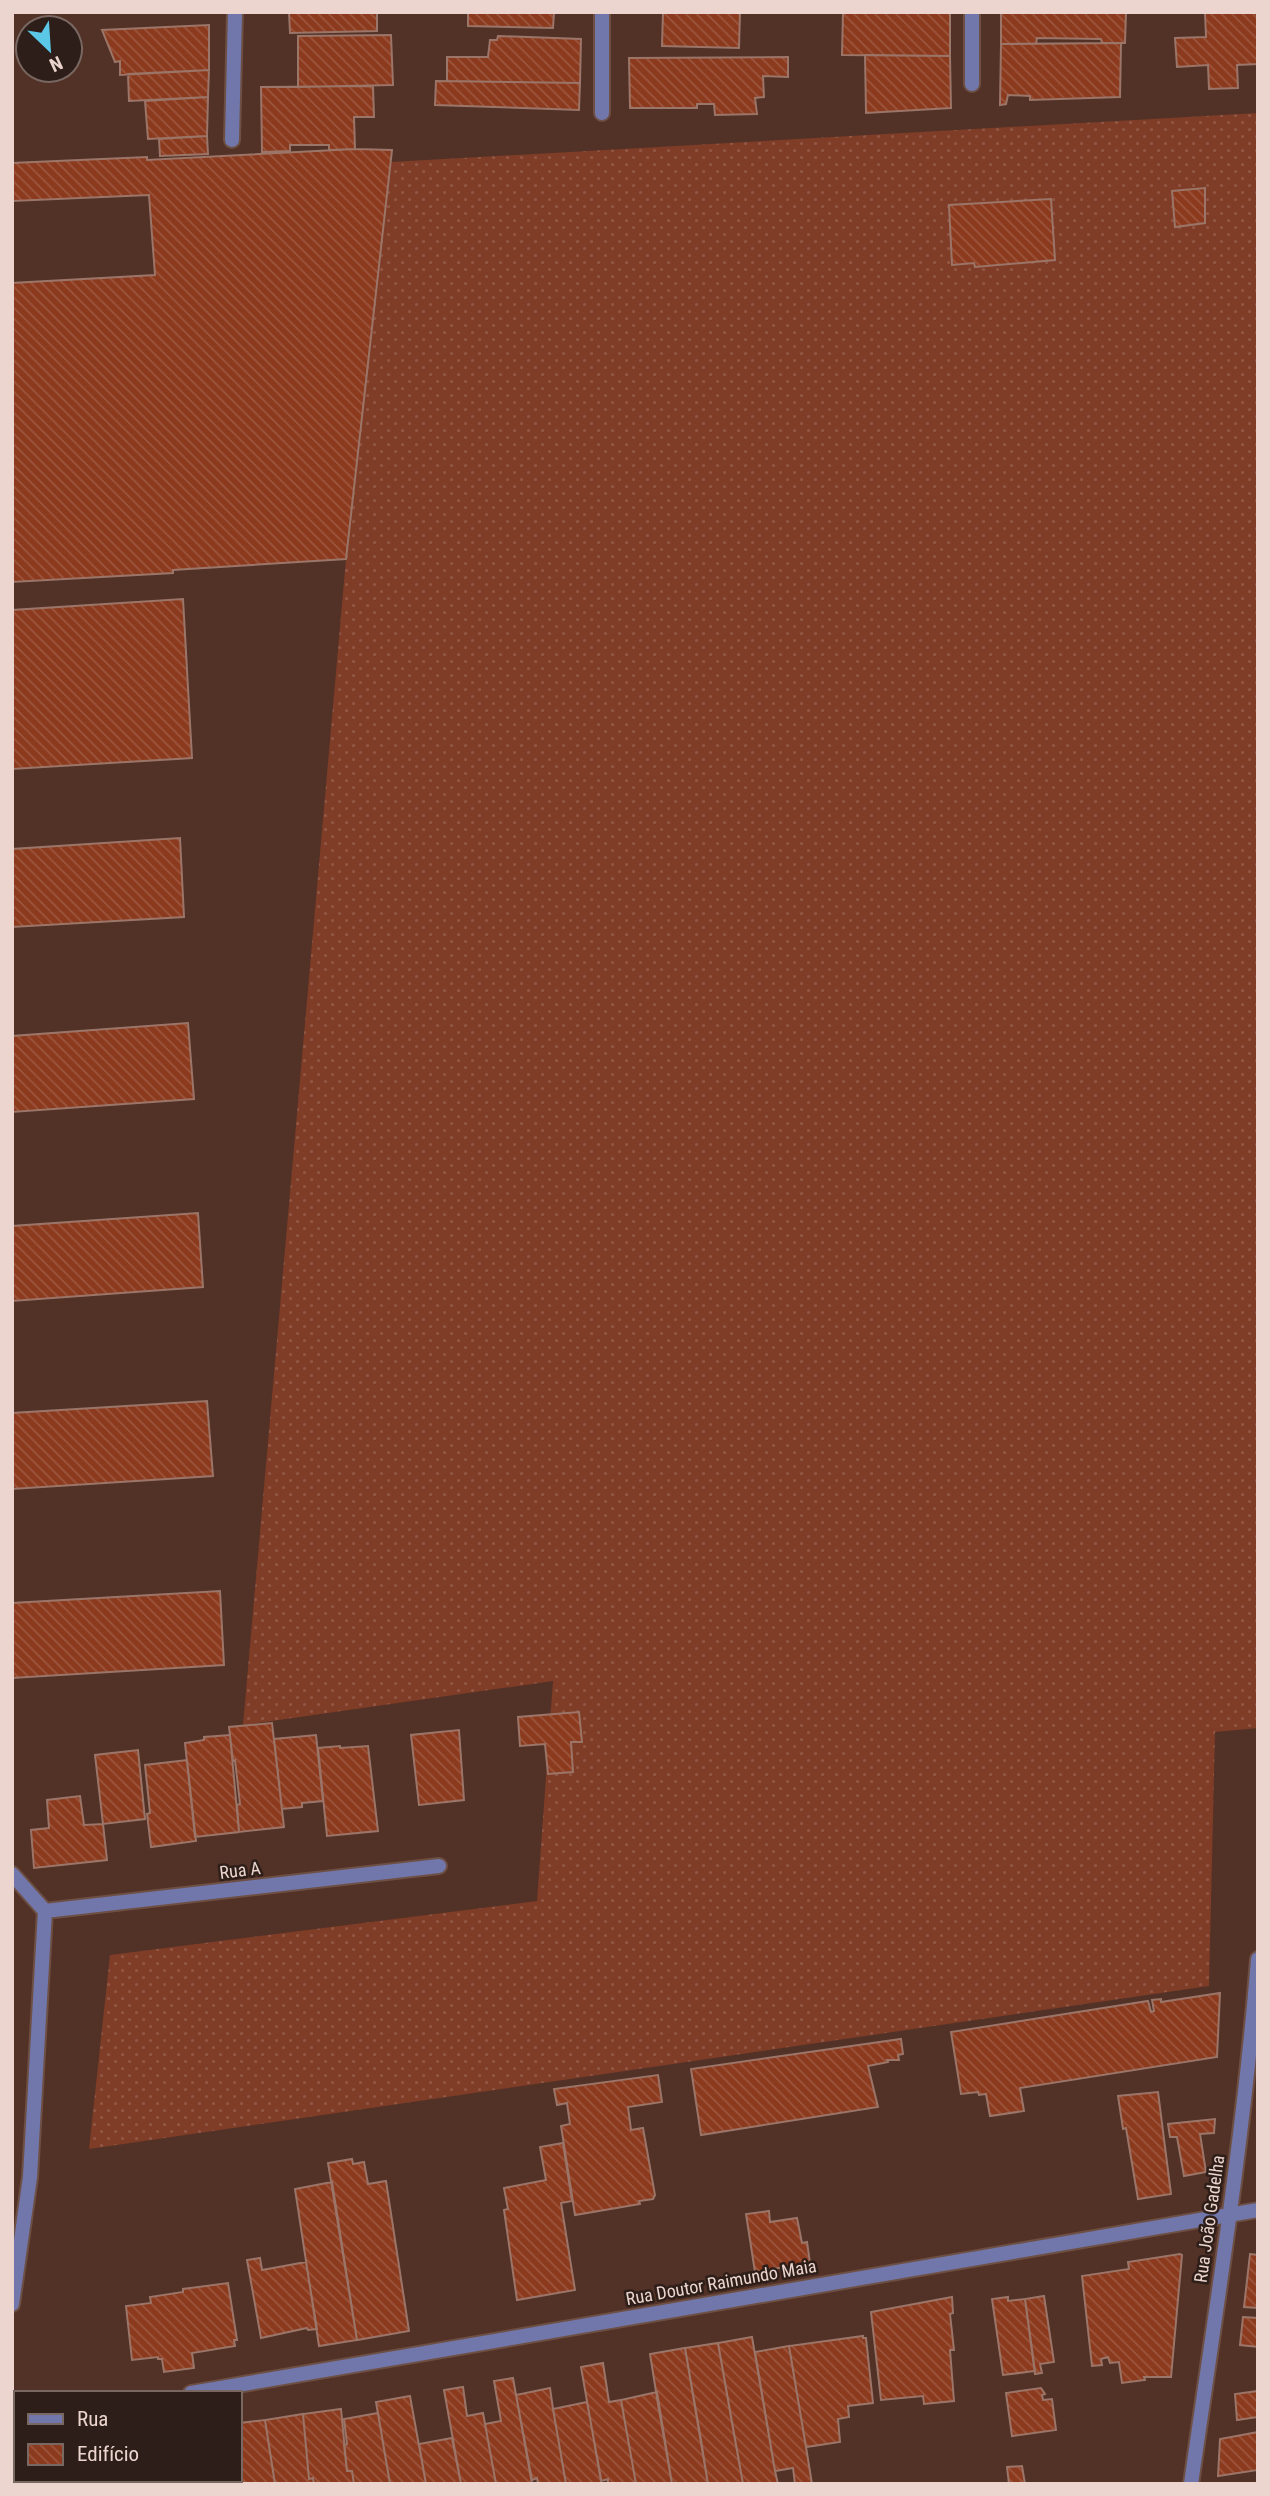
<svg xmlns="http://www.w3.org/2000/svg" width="1270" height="2496" font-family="'Roboto Condensed',sans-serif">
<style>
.grass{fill:url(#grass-dots)}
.building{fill:url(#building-back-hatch);stroke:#9b7568;stroke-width:2}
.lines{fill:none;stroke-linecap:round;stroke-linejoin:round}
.minor-casing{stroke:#6e4f44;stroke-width:18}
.minor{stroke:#7177ab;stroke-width:14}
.labels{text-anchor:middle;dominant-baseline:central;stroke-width:5;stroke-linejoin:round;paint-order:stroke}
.street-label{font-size:18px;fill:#ebd5ce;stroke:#2d1e19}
</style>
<defs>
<pattern id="grass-dots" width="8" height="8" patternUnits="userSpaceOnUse" patternTransform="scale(1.75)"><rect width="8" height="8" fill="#7f3c26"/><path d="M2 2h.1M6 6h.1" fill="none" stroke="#915744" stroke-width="1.8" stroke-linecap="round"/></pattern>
<pattern id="building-back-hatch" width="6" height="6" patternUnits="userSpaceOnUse" patternTransform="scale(1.75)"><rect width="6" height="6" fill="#8c3a1e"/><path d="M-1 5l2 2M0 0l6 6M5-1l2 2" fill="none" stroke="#9c563e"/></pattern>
</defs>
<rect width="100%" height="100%" fill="#523126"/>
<path class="grass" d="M1258 113V1728L1215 1732 1209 1986 89 2149 110 1955 537 1901 553 1681 243 1725 346 559 391 162Z"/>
<path class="building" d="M289 12H377V31L290 33Z
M468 12H554L553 28 468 26Z
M663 12H740L739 48 662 46Z
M843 12H950V56L842 55Z
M1001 12H1126L1125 43H1102L1101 39 1037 38 1036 44H1001Z
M1205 12H1258V64L1237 65 1238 88 1209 89 1208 65 1177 67 1175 38 1206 37Z
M209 25V70L120 75V61L115 62 102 30Z
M391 35 393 85 298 87V36Z
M498 36 581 39 580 83 447 81V57H488L490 40H497Z
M1121 43 1120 97 1030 100V96L1008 95 1006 104 1000 105 1001 44Z
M865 55 950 56 951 108 866 113Z
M788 57V77L763 76 764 97 755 98 757 114 715 115 714 104H697V108H630L629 58Z
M209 70 208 97 129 101 128 74Z
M436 81 580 83 579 110 435 105Z
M373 86 374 117H354L355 149 329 150V145H290V151L262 152 261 87Z
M208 97 207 136 148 139 145 101Z
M207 136 208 154 160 156 159 139Z
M355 149 392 150 346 559 173 570V573L12 582V283L155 275 149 195 12 201V163L147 157V160Z
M1205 188V223L1175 227 1172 191Z
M1051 199 1055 260 975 267 974 263 952 265 949 205Z
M183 599 192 758 12 769V610Z
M180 838 184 917 12 927V849Z
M188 1023 194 1099 12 1112V1036Z
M198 1213 203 1287 12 1301V1226Z
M207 1401 213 1476 12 1489V1413Z
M220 1591 224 1665 12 1678V1603Z
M579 1712 582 1742H571L573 1772 548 1774 545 1744 520 1746 518 1717Z
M272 1723 284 1827 239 1832 237 1805 240 1804 235 1760 233 1761 229 1727Z
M459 1730 464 1800 419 1805 411 1735Z
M230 1735 239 1832 195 1837 185 1743 204 1740V1737Z
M316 1735 323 1801 302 1803V1807L282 1809 274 1739Z
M340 1746V1748L368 1746 378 1831 327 1836 318 1748Z
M138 1750 145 1819 103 1824 95 1755Z
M187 1760 196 1841 151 1847 147 1814 150 1813 145 1765Z
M80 1796 84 1825 103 1824 107 1860 34 1868 31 1830 49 1828 47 1800Z
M1220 1993 1217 2057 1020 2088 1024 2111 990 2116 986 2094 979 2095 978 2092 961 2094 951 2032 1148 2001 1151 2012 1154 2011 1152 2000 1161 1999V2002Z
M901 2039 903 2054 898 2055 899 2060H887L888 2062 868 2066 878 2107 701 2135 691 2069Z
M658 2075 662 2102 628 2107 631 2130 643 2128 655 2195 653 2199 639 2201 640 2204 575 2215 561 2126 570 2124 567 2103 557 2105 554 2089Z
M1158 2092 1171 2194 1138 2199 1126 2128 1123 2129 1118 2096Z
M1215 2119 1214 2133 1200 2134 1206 2172 1184 2176 1177 2137H1170L1168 2124Z
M563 2143 572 2201 561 2203 575 2290 517 2300 504 2210 508 2209 504 2188 546 2180 540 2147Z
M352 2159 353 2164 364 2162 368 2184 386 2181 409 2331 357 2340 328 2163Z
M332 2182 357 2340 319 2346 295 2189Z
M769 2211 770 2222 797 2218 802 2243 807 2242 810 2263 755 2272 746 2214Z
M1180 2254 1182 2255 1171 2377H1144L1145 2380 1122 2383 1119 2362 1110 2363 1108 2357 1101 2359 1102 2365 1092 2366 1082 2276 1129 2269 1128 2262Z
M1250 2254 1258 2255V2308L1244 2307Z
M260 2258 262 2270 306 2262 317 2329 308 2330 307 2328 261 2338 247 2260Z
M228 2283 237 2340H234L235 2346 192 2353 194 2368 164 2372 162 2359H158V2357L132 2360 126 2306 151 2303 150 2297 183 2292V2289Z
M1044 2296 1054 2362 1040 2364 1042 2373 1035 2374 1025 2299Z
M952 2297 953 2313 950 2314 954 2350H950L954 2401 924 2404 923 2396 881 2400 871 2312Z
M1008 2297V2301L1025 2299 1035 2371 1003 2375 992 2299Z
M1243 2317 1258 2318V2347L1240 2345Z
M863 2336V2338H866L873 2403 848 2406 849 2417 838 2419 840 2442 806 2447 789 2346Z
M752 2337 775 2471 778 2484H743L718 2343Z
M718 2343 734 2434 743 2484H708L685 2348Z
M789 2346 806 2447 812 2484H795L793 2468 775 2471 755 2352Z
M685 2348 701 2440 708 2484H672L658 2404 650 2354Z
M603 2363 609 2402 621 2400 636 2484H608V2479L601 2481 581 2367Z
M513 2378 516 2395 532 2484H496L485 2424 501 2421 494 2381Z
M463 2387 467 2416 483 2413 496 2484H461L444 2390Z
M550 2388 553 2409 566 2484H538L537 2478 532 2480 516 2395Z
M1041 2388 1045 2394 1042 2395 1043 2400 1052 2399 1056 2430 1012 2436 1006 2393Z
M1258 2391V2417L1237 2420 1235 2394Z
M657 2392 672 2484H636L621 2400Z
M410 2396 426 2484H390L376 2402Z
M587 2402 602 2484H566L553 2409Z
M341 2409 347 2471H352L354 2484H314L313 2478 309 2479 303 2414Z
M378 2413 390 2484H354L352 2471H347L344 2445 347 2444 344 2419Z
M303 2414 309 2479 313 2478 314 2484H275L265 2420Z
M265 2420 275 2484H238L237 2480H240V2423Z
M1258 2432V2470L1218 2476 1220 2439Z
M452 2438 461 2484H426L419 2444Z
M1022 2466 1025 2484H1009L1007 2467Z
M47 2480H123L124 2484H47Z
M147 2480H198L199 2484H148Z
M198 2480H237L238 2484H199Z"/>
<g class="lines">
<g class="minor-casing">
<path id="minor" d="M972 12V84
M602 113V12
M232 140 235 12
M12 1874 45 1911 30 2177 12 2304
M45 1911 439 1866
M191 2393 1258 2210
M12 2418 16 2417
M1191 2484C1216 2309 1244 2135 1258 1959"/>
</g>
<use href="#minor" class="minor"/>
</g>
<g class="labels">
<g class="street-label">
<text transform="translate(240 1870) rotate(-7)">Rua A</text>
<text transform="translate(1209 2219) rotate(-82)">Rua João Gadelha</text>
<text transform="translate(721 2282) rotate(-10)">Rua Doutor Raimundo Maia</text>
</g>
</g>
<rect width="1270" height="2496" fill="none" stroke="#ebd5ce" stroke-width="28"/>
<rect x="14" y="2391" width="228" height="91" fill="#2d1e19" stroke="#796761" stroke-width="2"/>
<rect x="28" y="2414" width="35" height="10" fill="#7177ab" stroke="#796761" stroke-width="2"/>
<text x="77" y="2426" font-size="21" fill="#ebd5ce">Rua</text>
<rect x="28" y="2444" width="35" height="21" fill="url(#building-back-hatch)" stroke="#796761" stroke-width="2"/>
<text x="77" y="2461" font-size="21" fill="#ebd5ce">Edifício</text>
<g transform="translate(49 49) rotate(155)"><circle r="33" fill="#2d1e19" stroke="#796761" stroke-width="2"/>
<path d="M0-5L12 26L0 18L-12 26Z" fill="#5ac8e6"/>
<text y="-10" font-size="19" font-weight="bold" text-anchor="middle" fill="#ebd5ce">N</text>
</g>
</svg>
